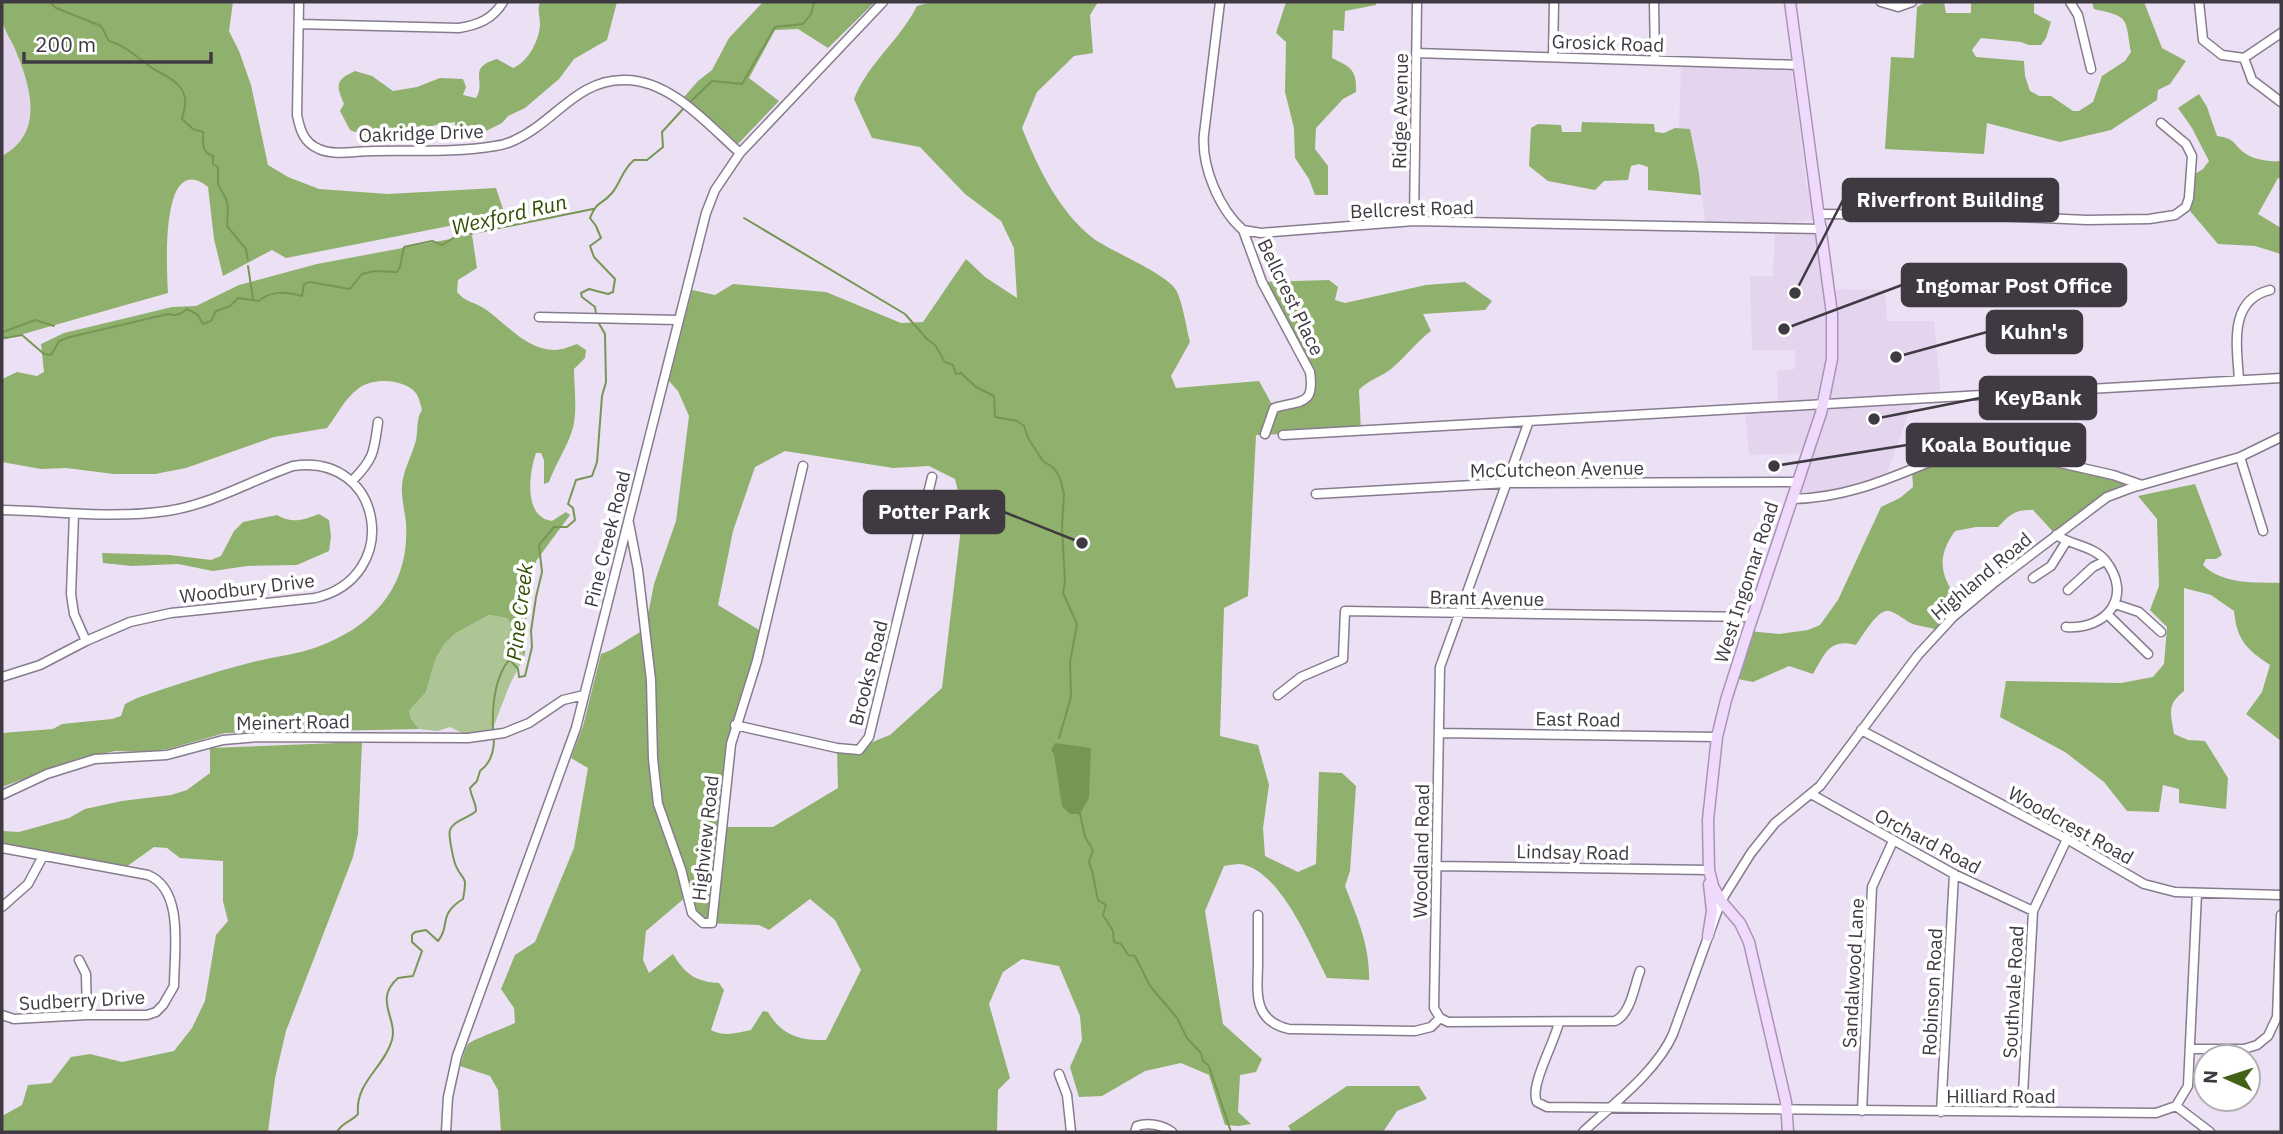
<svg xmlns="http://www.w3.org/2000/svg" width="2283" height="1134" font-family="'IBM Plex Sans',sans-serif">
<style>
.built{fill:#e4d4ee}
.green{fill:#adc595}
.forest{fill:#90b06d;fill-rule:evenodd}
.water{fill:#779654}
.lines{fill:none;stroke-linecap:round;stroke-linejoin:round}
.stream{stroke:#779654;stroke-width:2}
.minor-casing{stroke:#877c8e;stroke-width:11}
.major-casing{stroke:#ab92b9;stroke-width:13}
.minor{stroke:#fff;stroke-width:8}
.major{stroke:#efdafb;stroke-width:10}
.labels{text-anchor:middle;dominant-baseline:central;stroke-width:7;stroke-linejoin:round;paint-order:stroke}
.street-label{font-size:19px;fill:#3f3a42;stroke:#fff}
.water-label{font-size:21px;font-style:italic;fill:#324e00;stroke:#fff}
.leader{fill:none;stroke:#3f3a42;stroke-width:2.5}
.callout-dot{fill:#3f3a42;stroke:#fff;stroke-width:2.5}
.callout{fill:#3f3a42;stroke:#3f3a42;stroke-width:2.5}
.callout-label{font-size:21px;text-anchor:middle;font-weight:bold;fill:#fff}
</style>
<rect width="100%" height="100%" fill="#ece0f4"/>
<path class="built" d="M2 21 17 53 29 86 30 114 26 137 11 151 2 156Z
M1681 66 1792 70 1807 188 1810 192 1814 220 1782 223 1705 221 1699 173 1690 129 1679 128Z
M1775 233 1818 234 1828 322V347L1817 411 1804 453 1749 455 1745 408 1778 406 1777 371 1795 369V350H1752L1750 276H1773Z
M1829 289 1885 290 1887 321H1934L1941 397 1914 399 1884 481 1792 499 1829 380Z"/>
<path class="green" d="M489 615 507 618 511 624 509 644 525 655 510 684 491 733 464 734 450 727 438 731 419 729 411 719 409 711 426 692 436 658 445 643 456 633Z"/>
<path class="forest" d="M2 2H233L229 31 239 51 251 85 268 165 288 177 319 189 388 194 496 188 505 215 286 258 272 250 223 276 214 239 208 187C159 148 167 273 168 293L2 340V156C43 134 32 90 17 54 13 42 3 30 2 18 1 13 2 7 2 2Z
M540 2H617L607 40 574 59 559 79 525 108 508 116 502 123 484 132 455 136V122L435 125 408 137 382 143 350 130 340 111 344 104C336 85 335 80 355 71L372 76 393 91 417 87 440 78 463 79 466 87 463 95 476 98C487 81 466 68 497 59L513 68C528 62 539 41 540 25 540 16 537 11 540 2Z
M763 2H875L828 48 798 29 775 30 749 78 779 101 738 144 684 97 698 81 712 70 729 38Z
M932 2H1098L1090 15 1093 53 1074 56 1037 92 1022 128C1038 168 1059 212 1094 239 1111 251 1167 274 1176 290 1183 303 1186 327 1190 342L1171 376 1176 388 1259 381 1274 408 1309 396 1310 372 1262 282 1329 280 1338 287 1335 300 1345 303 1426 285 1465 282 1492 301 1485 310 1423 314 1431 331C1416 342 1406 357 1391 369 1381 377 1368 380 1359 390L1361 431 1256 435 1248 596 1224 608 1220 736 1258 745 1269 785 1263 828 1265 856 1298 872 1316 864 1319 772 1342 773 1356 786 1350 871 1345 886C1357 917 1370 946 1369 980L1327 978C1311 947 1280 869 1240 864 1235 864 1229 865 1224 866L1205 911 1223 1024 1262 1059 1256 1072 1240 1075 1238 1112 1251 1124 1239 1126 1225 1125 1209 1075 1181 1063 1145 1071 1102 1096 1079 1097 1070 1067 1082 1040 1080 1016 1059 966 1022 959 1003 972 989 1004 1010 1078 998 1090 997 1132H501L498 1090 490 1076 460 1066C463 1059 464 1050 468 1044 472 1040 507 1027 515 1023L514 1008 501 989 515 955 535 942 574 848 588 768 571 758 583 726 601 654C617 649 629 637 645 630L654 584 676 521 689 416 678 391 668 380 692 290 715 295 733 284 826 292 901 323 923 322 966 259 985 277 1017 298 1014 248 1001 221 965 194 920 147 872 138 854 99C868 63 900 40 917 6ZM785 451 893 468 929 466 955 479 963 511 942 688 890 735 865 745 837 748 838 788 773 827H723L731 744 764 633 718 605 733 531 755 467ZM687 896 698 920 703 923 759 925 769 930 810 899 835 920 861 970 826 1040C801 1041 781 1035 768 1012L763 1011 751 1030C738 1033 723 1037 711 1030L724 990 719 983C696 982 685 974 673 954L649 973 643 960 646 931Z
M1286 2H1376V5L1345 11 1344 31 1333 30 1332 58C1350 67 1357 69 1356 92L1343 99 1316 128 1315 149 1328 166V195H1315L1309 179 1295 158 1294 128 1285 92 1286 42 1276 33Z
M1926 2H1944L1946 13H1971V2H2034V13L2051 22 2046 38 2041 45H2029L2021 42 1981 38 1972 50 1976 57 2024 61 2025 76 2030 91 2039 96H2051L2073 111H2079L2093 102 2102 76 2125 61 2131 52C2125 17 2130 17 2094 9L2092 2H2144L2162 48 2186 61 2170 84 2158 90 2157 100 2111 130 2060 142 1987 123 1984 154 1885 149 1891 57 1914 58 1917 7Z
M2199 94 2207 107 2217 136C2236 138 2233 145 2246 154 2255 160 2271 162 2281 161V179L2278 178 2258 214 2281 228V254L2255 246 2218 244 2190 211 2195 174 2203 169 2209 161 2192 128 2178 108Z
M1582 122 1654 124 1655 132 1664 133 1675 128 1690 129 1699 173 1701 195 1648 190V167L1639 164 1631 166 1628 180 1604 181 1595 190 1548 181 1529 166 1531 128 1538 124 1561 125 1562 132H1581Z
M472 235 477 268 458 280 457 292C465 302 475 302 485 309 507 324 527 351 556 350 562 350 571 346 577 344L586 350 585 358 574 369C574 388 578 413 572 431 566 449 555 465 549 482L544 484V460L541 453H536C529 473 523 517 552 521L566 512 570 515 536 561 526 620 525 655 509 644 511 624 507 618 489 615 456 633 445 643 436 658 426 692 409 711 411 719 419 729 225 733 168 749 145 752 115 751 77 759 2 787V733L53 729 62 724 112 719 121 716 125 704 137 698C174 685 211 673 249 663 271 657 296 655 317 647 374 626 410 586 406 523 405 512 401 497 402 486 403 470 412 456 416 440 418 431 416 418 422 410 420 403 419 395 413 390 399 379 373 378 359 388 344 399 338 414 327 428L274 437 186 468 155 474H114L66 468 41 469 2 462V379L17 372 37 376 44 372 41 344 64 333 172 307 196 306 239 285 317 264Z
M1974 446 2142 485 2122 491 2056 535 2033 510C2015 509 2009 515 1998 527H1976L1955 531C1933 562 1943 579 1963 608L1940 631C1931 627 1922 627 1913 624 1905 621 1898 613 1889 611 1878 608 1862 637 1856 645 1829 638 1825 654 1813 674L1789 666 1753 682 1733 678 1748 631 1779 634 1808 630 1820 625 1838 600 1881 507 1900 498 1913 487 1912 470Z
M2195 484 2222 555 2216 559H2206L2203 565C2223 585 2255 582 2281 583V741L2246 714 2262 692 2270 665C2246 649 2237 640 2234 611L2211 595 2184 588V691C2166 705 2171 714 2174 734L2188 740 2205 741 2228 778 2226 809 2179 803V789L2163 785 2159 812 2127 811 2104 782 2065 752 2000 717 2006 681 2121 683 2153 677 2164 664 2167 627 2150 610 2159 586 2157 519 2138 496Z
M319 514 329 520 331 537 329 551 297 565 247 566 213 571 178 564 132 566 103 563 102 553 170 555 211 560 221 556 234 531 243 522 277 515C292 524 303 520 319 514Z
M362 742 358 834 353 857 286 1031 275 1078 268 1132H2V1116L22 1105 28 1085 51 1083 71 1057 90 1054 122 1062 174 1051 192 1028 205 1001 216 935 228 921 223 901V861L180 858 167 848 154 847 126 867 2 845V831L19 832 69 818 85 809 122 801 171 795 187 790 210 773V748Z
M1347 1086H1419L1427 1099 1397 1111 1383 1132H1292L1288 1126Z"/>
<path class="water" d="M1055 743 1091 748 1089 798 1080 814H1070L1062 806 1054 754 1051 750Z"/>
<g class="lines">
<path class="stream" d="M50 2 56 8 101 26 109 41C128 46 140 61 157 71 165 75 174 79 180 87 188 97 185 108 182 119L193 129 203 132C203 142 201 152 213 156V164L218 167V184L226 199 228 207 227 226 246 249 248 260
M688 104 712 81 742 84 775 27 803 24 811 14 814 2
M744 218 905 314 927 339 935 345 945 362 953 365 956 374 961 373 976 387 994 396 995 417 1017 421 1024 426 1028 438 1043 461 1054 468 1060 478 1064 494 1062 527 1065 582 1063 593 1077 624 1070 662 1071 697 1059 738
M248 266 253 299
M596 315 595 307 582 297 581 293 589 289 608 294 613 292 615 279 594 257 590 246 601 238 596 226 590 218C598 199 601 206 612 193 621 182 622 170 634 160H647L663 147 662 132 684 108
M3 332 35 320 54 326
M2 334 5 338 22 335 44 354 51 355 59 341 70 337 168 314C176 316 181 315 187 309L198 315 203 324 211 321 216 311 230 306 238 298 259 301C271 290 287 292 302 296L304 284 310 282 350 289 362 274 374 271 397 272 400 267 404 247 432 241 442 245 455 237 593 209
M493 730C492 706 494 680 508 661H511L518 669 519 677 525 676 532 647 531 631 536 597 542 572 539 545 554 527H567L575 520 573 508 568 504 576 480 592 476 597 462 602 396 606 382 605 334 597 320
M1080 814 1085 837 1093 850 1089 862C1094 874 1095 888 1098 900L1106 905 1103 915 1113 931 1114 942 1121 944 1128 955 1135 956 1150 986 1177 1018 1187 1038 1201 1053 1203 1061 1209 1066 1231 1132
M337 1132C342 1122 351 1122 358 1114 355 1082 384 1068 392 1040 398 1018 373 1000 398 978L413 976 422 951 412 942V935L415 932 426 930 438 941C451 926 437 915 463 899 464 894 465 887 465 882 464 876 459 874 457 868 454 864 448 835 450 830 454 820 469 818 476 811 476 802 471 797 470 788L477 781 480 771C491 763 494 752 494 739"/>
<g class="minor-casing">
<path id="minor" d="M299 2 297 115C300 130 304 143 319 149 334 156 356 151 372 151 412 150 455 153 495 146 502 145 509 143 515 140 555 122 577 79 625 80 671 80 708 125 740 153
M1220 2 1204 134C1201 166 1219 209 1243 230L1261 233 1414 221 1822 229
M1654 2 1655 60
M1881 2 1898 7 1912 2
M2070 2 2078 15 2091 69
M2199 2 2203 40 2222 55 2244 58 2252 80 2281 102
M299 24 459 28C478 25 493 19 503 2
M1416 53 1799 65
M1553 57 1554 2
M2244 58 2281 33
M1820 214 1997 216 2087 220 2149 219 2175 215 2186 207 2189 198 2192 156 2186 144 2161 123
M1414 221 1417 2
M1243 230 1262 282 1310 372C1315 406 1301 400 1274 408L1265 434
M539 317 678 320
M2239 380C2237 346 2228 300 2270 290
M1529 421 1440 667 1434 1008 1440 1018 1448 1022 1615 1021C1631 1014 1634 986 1640 971
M1283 435 2281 378
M2240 457 2263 531
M352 481C374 459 374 452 378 422
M1316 494 1508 483 1798 482
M1792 499C1856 498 1904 471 1962 449L1974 446 1990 447 2113 475 2142 485
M2 510C56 511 113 519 167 511 210 505 252 480 293 466 384 452 403 578 315 598L171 613 130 622 86 641 40 665 2 677
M74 514 71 594 74 614 86 641
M629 523 638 570 651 680 653 759 658 804 681 869 692 913 703 923H712L731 744 757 661 803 466
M2056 535C2071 545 2093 546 2105 560 2134 596 2107 630 2066 627
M2033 578 2051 566 2066 542
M2068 590 2093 567 2105 561
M2115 604 2139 612 2161 632
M2108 615 2148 654
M1278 695 1301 677 1343 659 1345 611 1752 617
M735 725 837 748 859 750 869 737 932 477
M1861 730 2067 839 2144 884 2175 892 2281 895
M1439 733 1717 737
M1811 794 1954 874 2033 911
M2 795 47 774 95 759 167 755 223 740 258 737 468 738 504 733 529 723 563 700 584 695
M2 848 148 875C185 890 174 953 174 986L163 1005 156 1012 147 1015H87L14 1019 2 1015
M1436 866 1709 870
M2 907 28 884 43 856
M1258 915C1258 932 1258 949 1258 966 1257 995 1254 1021 1289 1029L1415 1031 1431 1027 1440 1018
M79 960 86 974 87 1015
M1559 1022C1555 1042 1529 1086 1537 1102L1547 1107 2156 1113 2176 1106 2188 1086 2197 893
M2190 1049H2244L2257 1045 2268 1036 2277 1017 2281 915
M1059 1074 1067 1095 1071 1132
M2176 1106 2210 1132
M1862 1111 1872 887 1893 841
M1941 1112 1954 874
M2022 1112 2033 911 2067 839
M446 1132 448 1097 457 1056 576 728 706 213 715 190 740 153 883 2
M1135 1132 1137 1126C1148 1122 1163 1125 1172 1132
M1583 1132C1613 1104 1657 1071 1673 1034L1721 901 1751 853 1775 823 1820 786 1918 655 1953 617 1995 582 2107 497 2131 488 2240 457 2281 437"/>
</g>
<g class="major-casing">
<path id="major" d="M1708 936 1712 911 1709 884
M1788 1132 1786 1102 1749 942 1740 923 1721 901 1713 886 1709 870 1708 820 1717 737 1726 700 1748 631 1821 413 1832 359V314L1790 2"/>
</g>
<use href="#minor" class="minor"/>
<use href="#major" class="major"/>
</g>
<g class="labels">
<g class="street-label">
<text transform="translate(1608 43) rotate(2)">Grosick Road</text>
<text transform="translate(1400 111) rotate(-89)">Ridge Avenue</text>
<text transform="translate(421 133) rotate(-2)">Oakridge Drive</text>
<text transform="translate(1412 209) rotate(-2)">Bellcrest Road</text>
<text transform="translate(1291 297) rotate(64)">Bellcrest Place</text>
<text transform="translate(1557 469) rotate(-1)">McCutcheon Avenue</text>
<text transform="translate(607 539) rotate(-76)">Pine Creek Road</text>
<text transform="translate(1981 576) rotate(-40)">Highland Road</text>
<text transform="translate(1746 582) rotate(-72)">West Ingomar Road</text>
<text transform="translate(247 588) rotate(-7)">Woodbury Drive</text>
<text transform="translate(1487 598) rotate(1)">Brant Avenue</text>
<text transform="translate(868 673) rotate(-76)">Brooks Road</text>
<text transform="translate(1578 719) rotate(1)">East Road</text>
<text transform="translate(293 722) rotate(-1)">Meinert Road</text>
<text transform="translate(2071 825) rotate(29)">Woodcrest Road</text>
<text transform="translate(705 838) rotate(-84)">Highview Road</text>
<text transform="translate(1928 841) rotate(28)">Orchard Road</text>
<text transform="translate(1421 851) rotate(-89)">Woodland Road</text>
<text transform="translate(1573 852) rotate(1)">Lindsay Road</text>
<text transform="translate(1853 973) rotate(-87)">Sandalwood Lane</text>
<text transform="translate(1932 992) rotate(-87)">Robinson Road</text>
<text transform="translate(2013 992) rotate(-87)">Southvale Road</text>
<text transform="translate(82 1000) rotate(-3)">Sudberry Drive</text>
<text x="2001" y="1096">Hilliard Road</text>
</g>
<g class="water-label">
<text transform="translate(509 214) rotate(-13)">Wexford Run</text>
<text transform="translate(519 612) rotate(-83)">Pine Creek</text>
</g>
</g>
<path class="leader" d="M1795 293L1843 200M1784 329L1902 285M1896 357L1987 332M1874 419L1980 398M1774 466L1907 445M1082 543L1004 512"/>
<g class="callout-dot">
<circle cx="1795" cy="293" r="7"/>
<circle cx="1784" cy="329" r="7"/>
<circle cx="1896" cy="357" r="7"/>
<circle cx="1874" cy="419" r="7"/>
<circle cx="1774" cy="466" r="7"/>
<circle cx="1082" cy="543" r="7"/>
</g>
<g class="callout">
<rect x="1843" y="179" width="215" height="42" rx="7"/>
<rect x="1902" y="264" width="224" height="42" rx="7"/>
<rect x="1987" y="311" width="95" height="42" rx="7"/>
<rect x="1980" y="377" width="116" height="42" rx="7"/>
<rect x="1907" y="424" width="178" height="42" rx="7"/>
<rect x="864" y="491" width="140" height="42" rx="7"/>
</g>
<g class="callout-label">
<text x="1950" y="207">Riverfront Building</text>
<text x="2014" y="293">Ingomar Post Office</text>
<text x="2034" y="339">Kuhn's</text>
<text x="2038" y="405">KeyBank</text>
<text x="1996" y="452">Koala Boutique</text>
<text x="934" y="519">Potter Park</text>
</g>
<rect width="2283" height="1134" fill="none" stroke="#3f3a42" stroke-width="7"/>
<g transform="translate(2227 1078) rotate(273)"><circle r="33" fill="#ffffff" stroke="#b2b0b3" stroke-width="2"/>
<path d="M0-5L12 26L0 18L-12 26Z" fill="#436217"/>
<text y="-10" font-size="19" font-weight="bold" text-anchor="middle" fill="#3f3a42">N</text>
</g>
<path d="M24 52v10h187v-10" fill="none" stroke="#3f3a42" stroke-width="3.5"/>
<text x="35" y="52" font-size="21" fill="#3f3a42" stroke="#ffffff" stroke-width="5" paint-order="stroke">200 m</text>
</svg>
